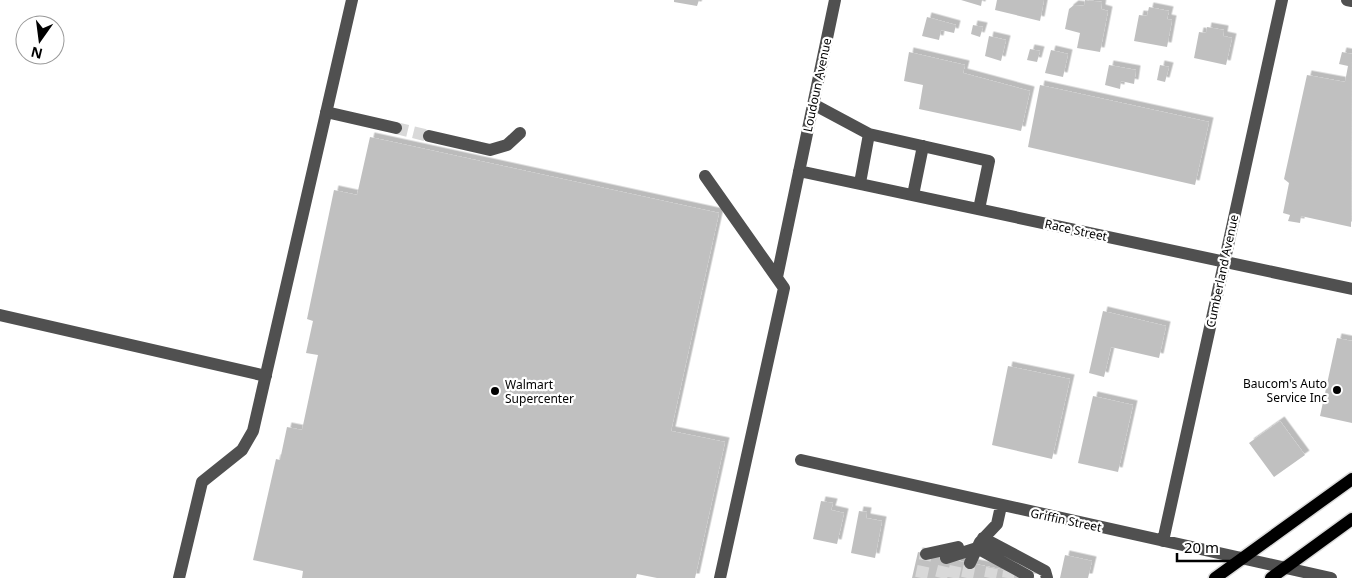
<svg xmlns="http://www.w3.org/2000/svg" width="1352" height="578" font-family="'Noto Sans',sans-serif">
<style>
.building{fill:#c0c0c0;filter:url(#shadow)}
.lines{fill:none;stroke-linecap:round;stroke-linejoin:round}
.minor-tunnel{stroke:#d9d9d9;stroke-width:12;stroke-dasharray:12 6;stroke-linecap:butt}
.major-casing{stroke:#dbdbdb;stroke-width:15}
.minor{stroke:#505050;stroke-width:12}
.major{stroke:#000;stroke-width:12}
.poi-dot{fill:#000;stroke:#fff;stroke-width:2}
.labels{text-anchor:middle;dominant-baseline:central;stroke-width:4.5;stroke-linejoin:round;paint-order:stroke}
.street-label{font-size:12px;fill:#000;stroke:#fff}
.poi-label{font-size:12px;fill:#000;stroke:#fff;text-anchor:end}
</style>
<defs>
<filter id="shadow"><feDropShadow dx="4.5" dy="-4.5" stdDeviation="0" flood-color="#0004"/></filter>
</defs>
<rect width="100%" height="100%" fill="#fff"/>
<path class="building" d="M674 0H699L697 6 674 2Z
M961 0H982L981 6Z
M997 0H1044L1040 21 995 10Z
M1085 0 1102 2 1101 9 1108 11 1100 52 1077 48 1080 33 1065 29 1069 9 1074 5 1084 6Z
M1149 7 1169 11 1167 19 1172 20 1167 47 1134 41 1139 15 1147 16Z
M927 17 956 25 954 33 941 30 939 40 922 36Z
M973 25 983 27 980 37 971 34Z
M1207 27 1224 30 1223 36 1232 38 1226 65 1194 58 1199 32 1206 33Z
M989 36 1006 40 1001 61 985 56Z
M1030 49 1040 51 1037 62 1027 60Z
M1051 50 1068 54 1063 77 1045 73Z
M909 52 965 65 963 73 1030 91 1021 131 919 109 923 85 904 81Z
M1342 52 1352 54 1351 227 1301 216 1300 223 1288 221 1290 215 1283 213 1289 183 1284 179 1307 75 1345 82 1348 66 1339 64Z
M1109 65 1136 70 1134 84 1121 81 1120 89 1105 85Z
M1160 65 1169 67 1165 82 1157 80Z
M1040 85 1209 122 1195 185 1028 147Z
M370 137 719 213 671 431 725 442 695 578H657L637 574 636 578H302L303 571 253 560 276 459 280 460 287 427 302 430 318 355 306 353 313 321 307 319 334 190 357 195Z
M1103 311 1166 326 1159 358 1111 347 1104 377 1089 373Z
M1337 338 1352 341V423L1320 416Z
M1008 366 1070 379 1052 459 992 445Z
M1093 396 1133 405 1118 472 1078 463Z
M1280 421 1305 455 1274 477 1249 443Z
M821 501 833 503 831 510 844 513 837 544 813 539Z
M859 511 867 512 866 518 882 521 875 558 851 553Z
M918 552 1009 571 1035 578H912Z
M1065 555 1092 561 1088 578H1060Z"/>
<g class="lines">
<path class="minor-tunnel" d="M396 128 429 136
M921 578 926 554
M941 578 946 558
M953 578 957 560
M967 578 970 563
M990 578 992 568
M1008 578 1009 571"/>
<g class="major-casing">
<path id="major" d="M1215 578 1352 479
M1271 578 1352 519"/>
</g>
<path class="minor" d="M1347 0 1352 1
M813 104 869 134 989 161 979 209
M326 112 396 128
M429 136 490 150 507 145 520 133
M799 171 1352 289
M705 176 784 288 720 578
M860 183 869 134
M913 195 923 146
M777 277 835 0
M0 315 266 376
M801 460 1331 578
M983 538 1045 571 1047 578
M1163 541 1282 0
M926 554 958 547
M946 558 977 548 1028 576
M970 563 980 542 997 524 1001 506
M179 578 202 482 242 450 253 431 352 0"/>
<use href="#major" class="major"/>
</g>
<g class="poi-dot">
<circle cx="1337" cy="390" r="5"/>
<circle cx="495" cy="391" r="5"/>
</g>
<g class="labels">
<g class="street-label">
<text transform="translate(817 85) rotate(-78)">Loudoun Avenue</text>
<text transform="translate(1076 230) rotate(12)">Race Street</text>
<text transform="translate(1222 271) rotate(-78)">Cumberland Avenue</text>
<text transform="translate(1066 520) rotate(12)">Griffin Street</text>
</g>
<g class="poi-label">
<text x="1327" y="383">Baucom's Auto<tspan x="1327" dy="14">Service Inc</tspan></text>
<text x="505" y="384" text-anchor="start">Walmart<tspan x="505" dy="14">Supercenter</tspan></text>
</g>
</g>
<g transform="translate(40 40) rotate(194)"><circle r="24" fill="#ffffff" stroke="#999999"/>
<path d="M0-4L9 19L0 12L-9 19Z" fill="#000000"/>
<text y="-8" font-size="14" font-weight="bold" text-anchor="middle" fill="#000000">N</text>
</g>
<path d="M1177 553v8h69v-8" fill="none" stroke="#000000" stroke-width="2.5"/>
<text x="1184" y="553" font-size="15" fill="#000000" stroke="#ffffff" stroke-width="4" paint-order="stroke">20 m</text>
</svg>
